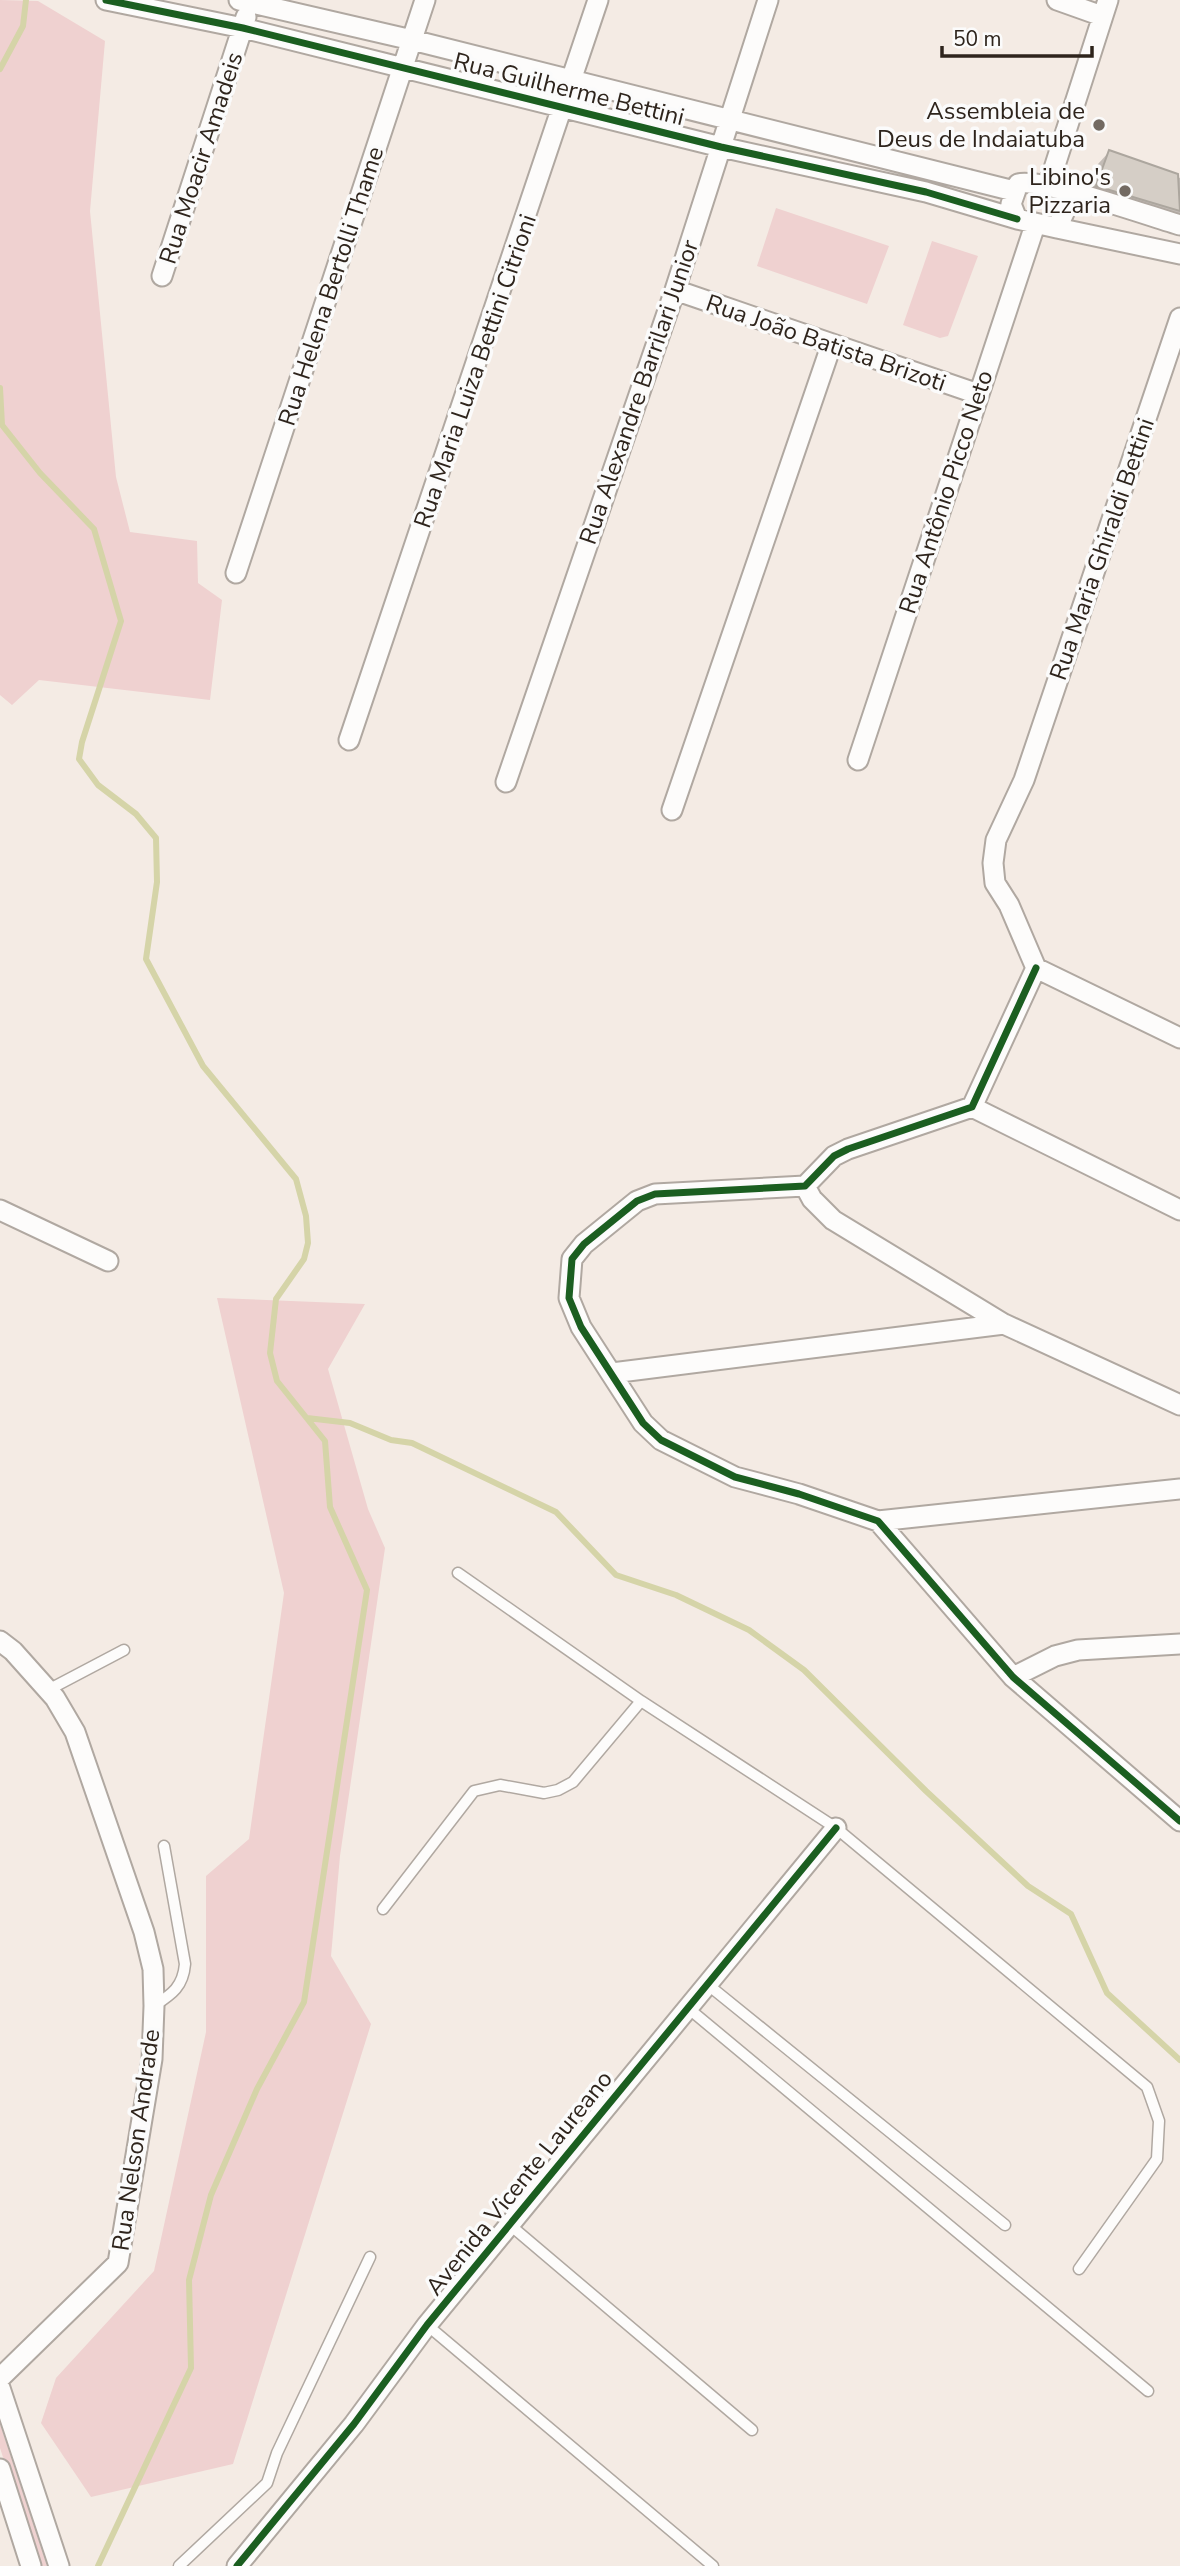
<svg xmlns="http://www.w3.org/2000/svg" width="1180" height="2566" font-family="'Nunito Sans',sans-serif">
<style>
.green{fill:#efd1d0}
.shadow{fill:#0003}
.lines{fill:none;stroke-linecap:round;stroke-linejoin:round}
.stream{stroke:#d5d4a8;stroke-width:6}
.building{fill:#d5cec6;stroke:#aca69e;stroke-width:2}
.lane-casing{stroke:#b0a8a1;stroke-width:13}
.street-casing{stroke:#b0a8a1;stroke-width:23}
.lane{stroke:#fdfcfb;stroke-width:10}
.street{stroke:#fdfcfb;stroke-width:19}
.cycleway-casing{stroke:#fbfbfb;stroke-width:11}
.cycleway{stroke:#1b5e20;stroke-width:7}
.poi-dot{fill:#736a62;stroke:#fbfbfb;stroke-width:2.5}
.labels{text-anchor:middle;dominant-baseline:central;stroke-width:7;stroke-linejoin:round;paint-order:stroke}
.street-label{font-size:24px;fill:#2e241c;stroke:#fbfbfb}
.poi-label{font-size:24px;fill:#2e241c;stroke:#fbfbfb;text-anchor:end}
</style>
<rect width="100%" height="100%" fill="#f4ebe4"/>
<path class="green" d="M0 0 38 1 105 41 90 211 116 477 130 532 197 541 198 583 222 600 210 700 39 680 12 705 0 695Z
M776 208 889 246 867 304 757 266Z
M932 241 978 256 948 336 940 338 903 325Z
M217 1298 365 1304 328 1369 368 1509 385 1548 340 1856 331 1956 371 2024 233 2464 91 2497 41 2423 56 2378 154 2271 206 2032V1876L249 1839 284 1593Z
M0 2424 47 2566H39L0 2448Z"/>
<path class="shadow" d="M1109 152 1180 178V213L1173 220 1086 197 1098 164Z"/>
<g class="lines">
<path class="stream" d="M0 69 23 26 26 0
M0 388 2 425 40 473 94 529 121 621 82 742 79 759 98 785 136 814 156 838 157 882 146 959 203 1066 296 1179 306 1216 308 1243 304 1259 276 1299 270 1353 277 1381 325 1441 330 1507 367 1590 304 2002 257 2089 211 2195 189 2280 191 2368 98 2566
M307 1418 350 1423 391 1440 412 1443 556 1512 616 1575 676 1595 749 1630 804 1670 926 1791 1028 1886 1071 1914 1107 1993 1180 2060"/>
</g>
<path class="building" d="M1109 150 1178 174 1180 211 1096 186Z"/>
<g class="lines">
<g class="lane-casing">
<path id="lane" d="M458 1573 641 1701
M48 1690 124 1650
M383 1909 474 1791 500 1785 544 1793 558 1790 573 1782 641 1701 836 1828 1147 2087 1159 2121 1157 2159 1079 2269
M707 1984 1005 2225
M154 2006C172 1994 183 1987 185 1964L164 1846
M688 2008 1148 2391
M510 2225 752 2430
M427 2325 713 2566
M179 2566 267 2483 277 2453 370 2257"/>
</g>
<g class="street-casing">
<path id="street" d="M106 0 243 28 721 147 926 192 1017 219
M239 0 412 40 1014 191
M1057 0 1102 16
M1049 184 1108 0
M1065 189 1069 202 1057 228 1017 219 1011 204 1018 184C1037 176 1152 217 1180 225
M1057 228 1180 254
M162 276 246 17
M675 290 978 394
M1180 318 1024 780 996 840 993 863 995 883 1009 905 1036 968 1180 1038
M236 573 425 0
M349 740 598 0
M858 760 1035 225
M506 782 675 290 768 0
M672 810 831 346
M1036 968 972 1107 848 1149 834 1156 805 1186 655 1194 637 1201 584 1244 572 1259 569 1298 581 1327 643 1423 661 1440 735 1477 799 1494 878 1521 1013 1677 1180 1821
M972 1107 1180 1210
M805 1186 812 1199 833 1220 1004 1324 1180 1405
M0 1210 108 1261
M612 1373 1004 1324
M878 1521 1180 1489
M0 1641 13 1651 55 1698 75 1732 144 1932 153 1969 154 2006 152 2059 118 2263 0 2378
M1013 1677 1055 1656 1078 1650 1180 1644
M0 2388 59 2566
M0 2469 31 2566
M237 2566 354 2424 427 2325 836 1828"/>
</g>
<use href="#lane" class="lane"/>
<use href="#street" class="street"/>
<g class="cycleway-casing">
<path id="cycleway" d="M106 0 243 28 721 147 926 192 1017 219
M1036 968 972 1107 848 1149 834 1156 805 1186 655 1194 637 1201 584 1244 572 1259 569 1298 581 1327 643 1423 661 1440 735 1477 799 1494 878 1521 1013 1677 1180 1821
M237 2566 354 2424 427 2325 836 1828"/>
</g>
<use href="#cycleway" class="cycleway"/>
</g>
<g class="poi-dot">
<circle cx="1099" cy="125" r="7"/>
<circle cx="1125" cy="191" r="7"/>
</g>
<g class="labels">
<g class="street-label">
<text transform="translate(569 89) rotate(14)">Rua Guilherme Bettini</text>
<text transform="translate(201 158) rotate(-72)">Rua Moacir Amadeis</text>
<text transform="translate(331 286) rotate(-72)">Rua Helena Bertolli Thame</text>
<text transform="translate(826 343) rotate(19)">Rua João Batista Brizoti</text>
<text transform="translate(475 371) rotate(-71)">Rua Maria Luiza Bettini Citrioni</text>
<text transform="translate(639 392) rotate(-71)">Rua Alexandre Barrilari Junior</text>
<text transform="translate(946 492) rotate(-72)">Rua Antônio Picco Neto</text>
<text transform="translate(1102 549) rotate(-71)">Rua Maria Ghiraldi Bettini</text>
<text transform="translate(136 2140) rotate(-82)">Rua Nelson Andrade</text>
<text transform="translate(519 2183) rotate(-51)">Avenida Vicente Laureano</text>
</g>
<g class="poi-label">
<text x="1085" y="111">Assembleia de<tspan x="1085" dy="28">Deus de Indaiatuba</tspan></text>
<text x="1111" y="177">Libino's<tspan x="1111" dy="28">Pizzaria</tspan></text>
</g>
</g>
<path d="M942 46v10h150v-10" fill="none" stroke="#2e241c" stroke-width="3.5"/>
<text x="953" y="46" font-size="21" fill="#2e241c" stroke="#fbfbfb" stroke-width="5" paint-order="stroke">50 m</text>
</svg>
